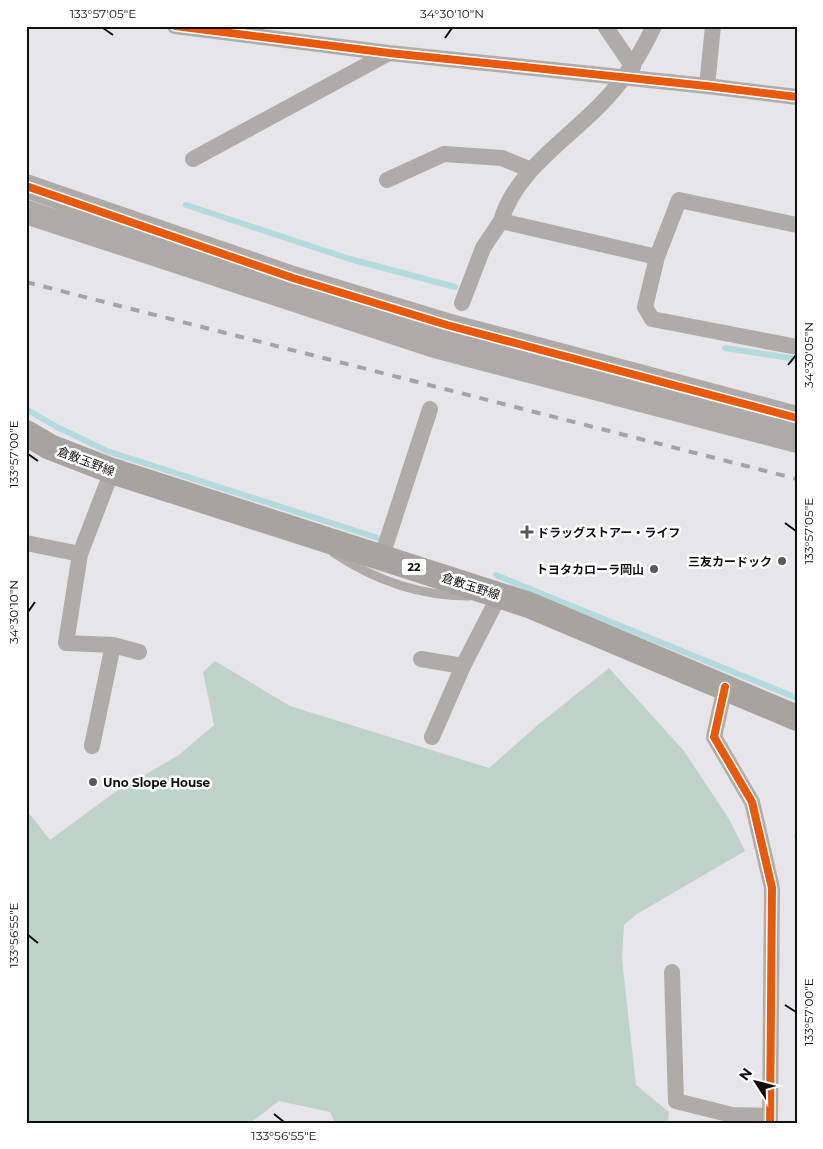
<svg xmlns="http://www.w3.org/2000/svg" width="823" height="1149" font-family="Montserrat,'Noto Sans JP',sans-serif">
<style>
.green{fill:#bfd2ca}
.lines{fill:none;stroke-linecap:round;stroke-linejoin:round}
.stream{stroke:#b5dadb;stroke-width:6}
.lane{stroke:#aeaba8;stroke-width:9}
.street{stroke:#aeaba8;stroke-width:16}
.secondary{stroke:#aeaaa7;stroke-width:24}
.primary{stroke:#a7a49f;stroke-width:26}
.rail{stroke:#a5a4a4;stroke-width:4;stroke-dasharray:9 9;stroke-linecap:butt}
.cycleway-casing{stroke:#fff;stroke-width:11}
.cycleway{stroke:#e8590c;stroke-width:8}
.ticks{fill:none;stroke:#0e0f11;stroke-width:2}
.poi-dot{fill:#595a5d;stroke:#fff;stroke-width:2}
.labels{text-anchor:middle;dominant-baseline:central;stroke-width:5;stroke-linejoin:round;paint-order:stroke}
.shield{fill:#fff;stroke:#565758;stroke-width:1}
.shield-label{font-size:11px;font-weight:bold;fill:#0e0f11}
.street-label{font-size:12px;fill:#0e0f11;stroke:#fff}
.poi-label{font-size:12px;font-weight:bold;fill:#0e0f11;stroke:#fff;text-anchor:start}
.neatline{fill:none;stroke:#0e0f11;stroke-width:2}
.ticks-label{font-size:12px;text-anchor:middle;fill:#0e0f11}
</style>
<rect width="100%" height="100%" fill="#e5e5ea"/>
<path class="green" d="M215 661 290 706 489 768 539 724 609 668 684 751 729 819 745 851 637 914 624 925 622 959 636 1085 669 1112 668 1123H335L330 1112 279 1101 250 1123H26V786L28 812 50 840 115 792 179 755 214 725 203 672Z"/>
<g class="lines">
<path class="stream" d="M186 205 350 259 455 287
M725 348 797 359
M26 409 57 427 107 451 378 538
M496 575 797 698
M797 835V837"/>
<path class="lane" d="M334 553C376 581 419 596 469 596"/>
<path class="street" d="M175 26 389 53 707 86 797 97
M605 26 633 67
M654 26C640 56 623 82 600 105 566 140 515 172 501 221L657 257
M707 86 713 26
M193 159 389 53
M387 180 444 154 502 158 531 170
M797 225 679 200 657 257 645 307 652 319 797 347
M462 303 483 248 501 221
M112 471 80 554 66 643 113 645 139 652
M26 543 80 554
M382 556 430 409
M421 659 463 666 499 596
M725 687 714 737 752 802 772 888 770 1123
M432 737 463 666
M92 746 113 645
M672 972 676 1101 732 1115 770 1116"/>
<path class="secondary" d="M26 186 293 278 447 325 797 418
M26 212 438 347 797 441"/>
<path class="primary" d="M26 433 50 447 112 471 529 605 797 718"/>
<path class="rail" d="M26 282 797 479"/>
<g class="cycleway-casing">
<path id="cycleway" d="M175 26 389 53 707 86 797 97
M26 186 293 278 447 325 797 418
M725 687 714 737 752 802 772 888 770 1123"/>
</g>
<use href="#cycleway" class="cycleway"/>
</g>
<path class="ticks" d="M103 28 113 35M445 38 452 28M788 365 796 355M28 454 38 461M785 523 796 531M28 612 35 602M28 935 38 943M785 1005 796 1012M274 1114 284 1122"/>
<g class="poi-dot">
<path d="M524.5 524.5h5v5h5v5h-5v5h-5v-5h-5v-5h5z"/>
<circle cx="782" cy="561" r="5"/>
<circle cx="654" cy="569" r="5"/>
<circle cx="93" cy="782" r="5"/>
</g>
<g class="labels">
<rect class="shield" x="401.5" y="558.5" width="25" height="17" rx="4"/>
<g class="shield-label">
<text x="414" y="567">22</text>
</g>
<g class="street-label">
<text transform="translate(86 461) rotate(21)">倉敷玉野線</text>
<text transform="translate(471 586) rotate(18)">倉敷玉野線</text>
</g>
<g class="poi-label">
<text x="537" y="532">ドラッグストアー・ライフ</text>
<text x="772" y="561" text-anchor="end">三友カードック</text>
<text x="644" y="569" text-anchor="end">トヨタカローラ岡山</text>
<text x="103" y="782">Uno Slope House</text>
</g>
</g>
<rect width="823" height="1149" fill="none" stroke="#ffffff" stroke-width="55"/>
<g transform="translate(756 1082) rotate(306)" stroke="#ffffff" stroke-width="4" paint-order="stroke">
<path d="M0-4L9 19L0 12L-9 19Z" fill="#0e0f11"/>
<text y="-8" font-size="14" font-weight="bold" text-anchor="middle" fill="#0e0f11">N</text>
</g>
<rect x="28" y="28" width="768" height="1094" class="neatline"/>
<g class="ticks-label">
<text x="103" y="18">133°57'05"E</text>
<text x="452" y="18">34°30'10"N</text>
<text transform="translate(809 355) rotate(-90)" y="4">34°30'05"N</text>
<text transform="translate(14 454) rotate(-90)" y="4">133°57'00"E</text>
<text transform="translate(809 531) rotate(-90)" y="4">133°57'05"E</text>
<text transform="translate(14 612) rotate(-90)" y="4">34°30'10"N</text>
<text transform="translate(14 935) rotate(-90)" y="4">133°56'55"E</text>
<text transform="translate(809 1012) rotate(-90)" y="4">133°57'00"E</text>
<text x="284" y="1140">133°56'55"E</text>
</g>
</svg>
